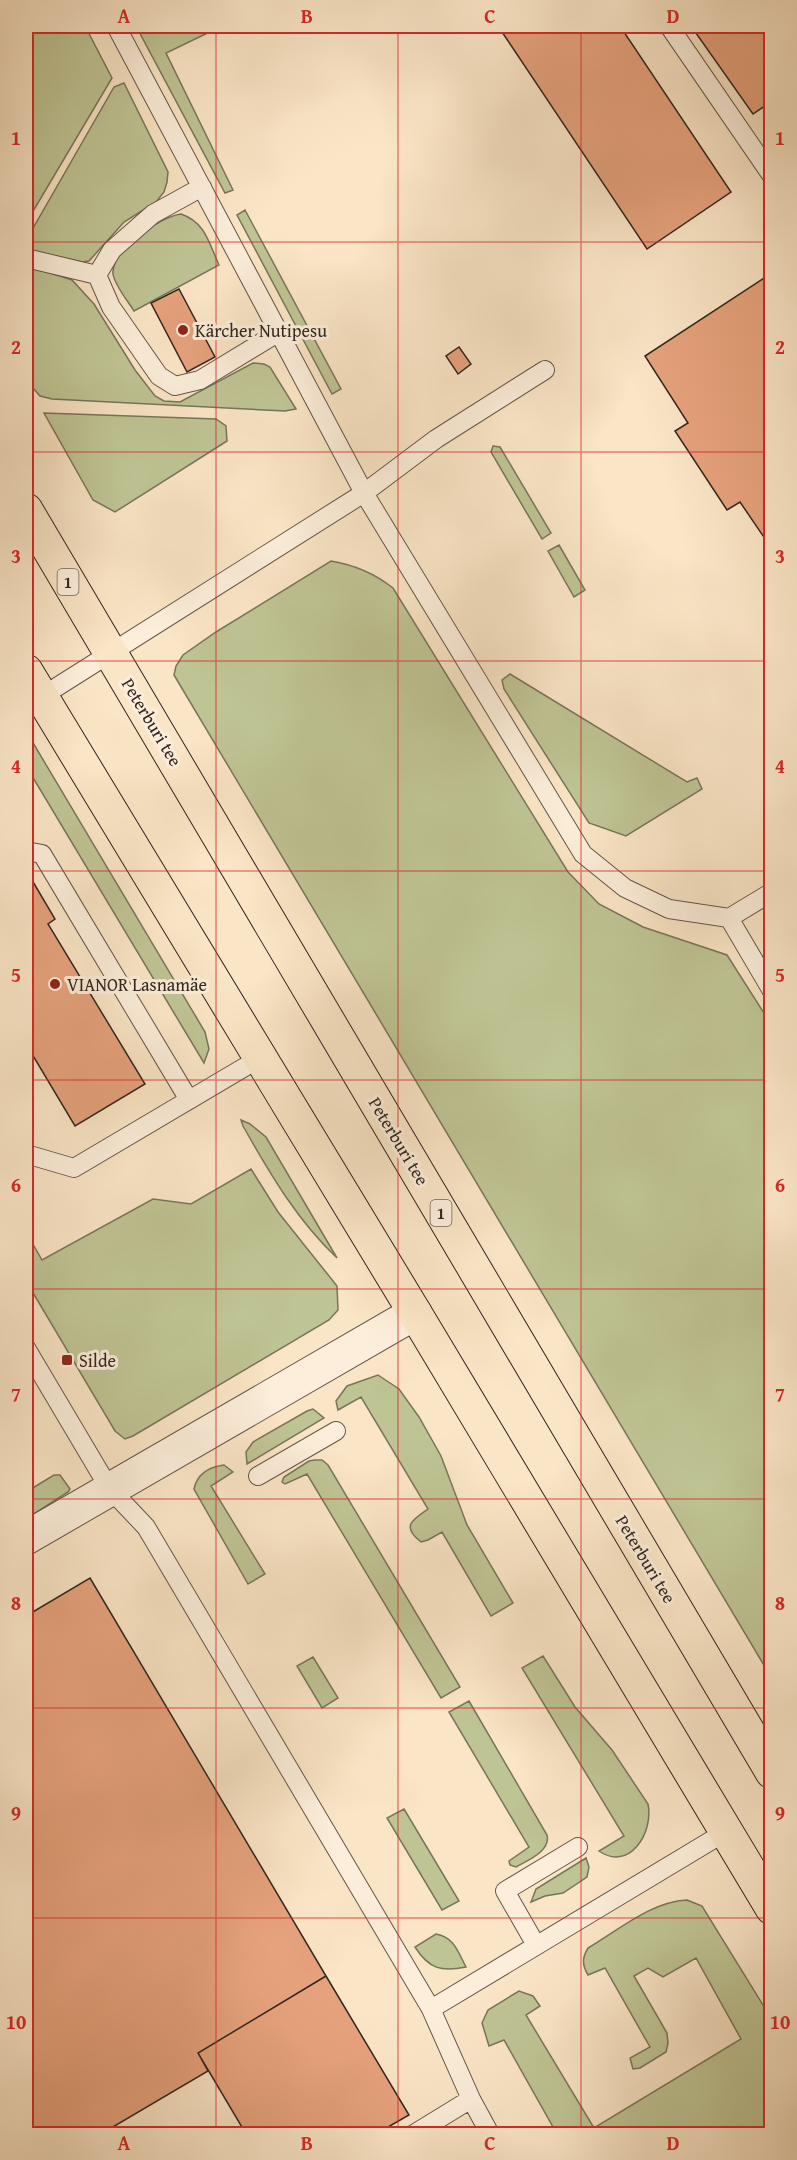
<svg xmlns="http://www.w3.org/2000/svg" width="797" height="2160" font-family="'Gentium Book Plus',serif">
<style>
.green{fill:#bfc494;stroke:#78755a;stroke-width:1.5}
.building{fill:#e6a27c;stroke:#322620;stroke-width:1.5}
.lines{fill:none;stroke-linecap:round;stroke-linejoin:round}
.service-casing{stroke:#64564a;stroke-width:20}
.minor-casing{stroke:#64564a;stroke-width:35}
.trunk-casing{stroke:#322620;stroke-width:35}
.service{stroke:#fceeda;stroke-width:18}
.minor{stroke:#fceeda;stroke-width:33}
.trunk{stroke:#fae5c6;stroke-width:33}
.grid{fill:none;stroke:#d62828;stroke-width:1.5;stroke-opacity:0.55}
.poi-dot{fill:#8f2418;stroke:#fceeda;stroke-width:2}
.labels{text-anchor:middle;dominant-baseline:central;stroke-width:6;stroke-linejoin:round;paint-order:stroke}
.shield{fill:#fceeda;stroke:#6f6258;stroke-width:1.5}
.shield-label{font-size:16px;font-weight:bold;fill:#322620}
.poi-label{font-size:18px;fill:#322620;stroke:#fceeda;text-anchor:start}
.street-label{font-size:18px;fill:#322620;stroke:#fceeda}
.neatline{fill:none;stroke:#d62828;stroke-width:2}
.grid-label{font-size:20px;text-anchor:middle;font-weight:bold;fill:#d62828}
</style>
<rect width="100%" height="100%" fill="#fae5c6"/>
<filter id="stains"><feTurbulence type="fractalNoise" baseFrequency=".00333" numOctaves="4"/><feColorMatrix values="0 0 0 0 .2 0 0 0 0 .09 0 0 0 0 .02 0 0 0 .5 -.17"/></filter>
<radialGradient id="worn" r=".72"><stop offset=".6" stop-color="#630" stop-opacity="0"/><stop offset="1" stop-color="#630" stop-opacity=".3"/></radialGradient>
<path class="green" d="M26 26H85L112 78 29 218 26 231Z
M136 26H222L166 53 233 190 225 193Z
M124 83 168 172 167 182 164 192 156 202 124 222 89 261 82 262 28 250 32 230 114 87Z
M245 210 341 389 332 394 237 215Z
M181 214C205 222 209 243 219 265L134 311C128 301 115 286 113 274 111 250 159 217 181 214Z
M29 266 72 280 94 304 135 370 155 396 164 401 180 402 253 363 264 364 270 367 296 409 285 411 52 399 40 396 26 380V269Z
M44 413 216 419 226 426 227 441 115 512 93 500Z
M493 446 500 447 551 533 542 539 491 452Z
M559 545 585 590 574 597 548 551Z
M331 561C355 565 374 573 393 588L568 872 599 904 643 927 727 955 771 1024V1677L174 675 176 666 183 655 216 632Z
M510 674 687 782 697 778 702 789 626 836 589 823 504 689 502 680Z
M26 731 205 1032 209 1049 204 1063 26 766Z
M241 1120 250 1124 266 1137 337 1258C297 1220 270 1174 243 1126Z
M251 1169 278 1212 337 1286 338 1310 329 1320 133 1436 125 1439 115 1431 26 1281V1232L42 1260 153 1199 191 1204Z
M378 1375 399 1389 419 1417 441 1456 467 1525 513 1603 491 1616 442 1532 428 1540 421 1542C401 1526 412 1520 428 1509L361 1397 338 1410 336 1401 347 1386Z
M313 1409 324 1418 247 1464 246 1452 253 1442 307 1411Z
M315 1460H322L328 1465 460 1687 441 1698 307 1474 285 1484 282 1482 284 1477 309 1461Z
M224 1465 233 1472 211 1486 265 1574 248 1584 194 1489C197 1474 209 1467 224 1465Z
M54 1475H60L70 1489 68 1492 26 1519V1492Z
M543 1656 575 1707 612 1750 648 1804C654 1833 629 1872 599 1851L624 1836 522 1668Z
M313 1657 338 1698 322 1708 297 1666Z
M469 1701 547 1835C551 1851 528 1860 516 1867L510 1865 509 1861 529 1847 449 1712Z
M404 1809 459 1901 442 1910 387 1818Z
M586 1858 589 1867 587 1877 563 1893 545 1896 531 1902 536 1889Z
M687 1900 702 1906 771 2018V2134H557L504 2040 489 2046 482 2023 488 2010 519 1991 533 1996 540 2006 526 2015 594 2128 741 2039 696 1958 663 1977 648 1968 634 1976 667 2033 668 2043 666 2052 640 2068 633 2069 630 2058 650 2047 605 1968 588 1975C582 1965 582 1958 588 1948 619 1930 650 1902 687 1900Z
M436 1934C454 1937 458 1952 466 1967 441 1972 429 1969 415 1947Z"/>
<path class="building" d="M498 26H620L731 192 647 249Z
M691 26H772V101L753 114Z
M772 273V549L740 502 727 510 675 431 688 423 645 356Z
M179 289 215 357 187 372 151 303Z
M459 347 471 364 458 374 446 356Z
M26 870 55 919 48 924 145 1084 75 1126 26 1044Z
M90 1578 326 1976 198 2053 208 2071 101 2134H26V1616Z
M326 1976 409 2115 376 2134H246L198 2053Z"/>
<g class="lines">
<g class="service-casing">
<path id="service" d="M116 26 364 493 583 854 625 888 669 909 729 918 772 892
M669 26 772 176
M26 258 97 275
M97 275 111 307 159 376 175 386 200 380 279 332
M97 275 112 250 153 214 202 187
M41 697 364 493 436 439 545 370
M26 851 42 854 189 1100
M729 918 772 991
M26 1154 74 1168 260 1058
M26 1348 109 1488 146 1527 431 2009 471 2099 414 2134
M258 1476 336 1431
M536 1945 505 1891 578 1847
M431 2009 727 1831
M471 2099 490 2134"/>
</g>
<g class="minor-casing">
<path id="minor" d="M26 1538 415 1313"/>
</g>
<g class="trunk-casing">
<path id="trunk" d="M26 510 772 1772
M26 671 415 1313 772 1908"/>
</g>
<use href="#service" class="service"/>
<use href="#minor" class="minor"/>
<use href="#trunk" class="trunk"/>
</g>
<path class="grid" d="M216 26V2134M398 26V2134M581 26V2134M26 242H772M26 452H772M26 661H772M26 871H772M26 1080H772M26 1289H772M26 1499H772M26 1708H772M26 1918H772"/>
<g class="poi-dot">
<circle cx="183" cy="330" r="6"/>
<circle cx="55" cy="984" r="6"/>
<rect x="61" y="1354" width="12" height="12" rx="3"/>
</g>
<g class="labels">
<g class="shield">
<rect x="57.5" y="569" width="21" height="26" rx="4.5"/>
<rect x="430.5" y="1200" width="21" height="26" rx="4.5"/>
</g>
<g class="shield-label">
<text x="68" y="582">1</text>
<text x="441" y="1213">1</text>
</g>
<g class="poi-label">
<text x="195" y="330">Kärcher Nutipesu</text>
<text x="67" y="984">VIANOR Lasnamäe</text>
<text x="79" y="1360">Silde</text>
</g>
<g class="street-label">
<text transform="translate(152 722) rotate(59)">Peterburi tee</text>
<text transform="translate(399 1141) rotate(59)">Peterburi tee</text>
<text transform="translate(646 1559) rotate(59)">Peterburi tee</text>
</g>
</g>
<rect width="797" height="2160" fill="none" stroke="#fae5c6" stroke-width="66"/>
<rect x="33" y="33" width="731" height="2094" class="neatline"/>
<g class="grid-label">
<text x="124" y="23">A</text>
<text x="307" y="23">B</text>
<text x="490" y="23">C</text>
<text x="673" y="23">D</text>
<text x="16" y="145">1</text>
<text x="780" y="145">1</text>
<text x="16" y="354">2</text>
<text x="780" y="354">2</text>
<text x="16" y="563">3</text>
<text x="780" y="563">3</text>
<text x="16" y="773">4</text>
<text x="780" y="773">4</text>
<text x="16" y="982">5</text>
<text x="780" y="982">5</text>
<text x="16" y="1192">6</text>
<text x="780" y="1192">6</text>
<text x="16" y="1401">7</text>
<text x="780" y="1401">7</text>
<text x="16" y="1610">8</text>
<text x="780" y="1610">8</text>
<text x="16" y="1820">9</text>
<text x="780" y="1820">9</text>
<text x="16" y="2029">10</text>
<text x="780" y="2029">10</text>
<text x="124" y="2150">A</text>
<text x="307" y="2150">B</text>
<text x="490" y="2150">C</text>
<text x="673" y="2150">D</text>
</g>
<rect width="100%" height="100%" filter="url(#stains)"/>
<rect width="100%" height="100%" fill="url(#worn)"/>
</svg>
